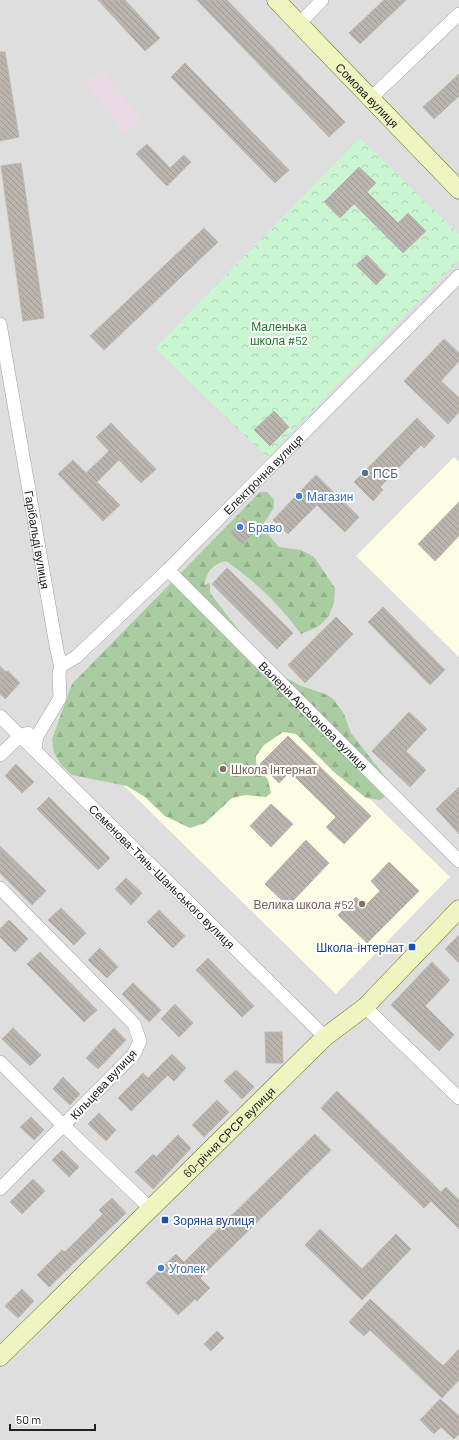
<svg xmlns="http://www.w3.org/2000/svg" width="459" height="1440" font-family="Barlow,sans-serif">
<style>
.residential{fill:#dedede}
.industrial{fill:#e9dae5}
.education{fill:#fbfde4}
.forest{fill:url(#forest-firs)}
.park{fill:url(#park-crowns)}
.building{fill:url(#building-back-hatch);stroke:#c1b6ab}
.lines{fill:none;stroke-linecap:round;stroke-linejoin:round}
.street-casing{stroke:#a2a2a2;stroke-width:14}
.secondary-casing{stroke:#5e710e;stroke-width:19}
.street{stroke:#fff;stroke-width:13}
.secondary{stroke:#eef5c1;stroke-width:18}
.service-dot{fill:#5c6f8a;stroke:#fff;stroke-width:1.5}
.shop-dot{fill:#3f7fe0;stroke:#fff;stroke-width:1.5}
.education-dot{fill:#8d6e63;stroke:#fff;stroke-width:1.5}
.transit-dot{fill:#1a4fb4;stroke:#fff;stroke-width:1.5}
.labels{text-anchor:middle;dominant-baseline:central;stroke-width:4;stroke-linejoin:round;paint-order:stroke}
.street-label{font-size:12px;fill:#212121;stroke:#fff}
.park-label{font-size:12px;fill:#157825;stroke:#fff}
.service-label{font-size:12px;fill:#4e5e75;stroke:#fff;text-anchor:start}
.shop-label{font-size:12px;fill:#366cbe;stroke:#fff;text-anchor:start}
.education-label{font-size:12px;fill:#785e54;stroke:#fff;text-anchor:start}
.transit-label{font-size:12px;fill:#164399;stroke:#fff;text-anchor:end}
</style>
<defs>
<pattern id="forest-firs" width="22" height="20" patternUnits="userSpaceOnUse"><rect width="22" height="20" fill="#a9cca0"/><path d="M5 1l3.5 6h-7zM16 11l3.5 6h-7z" fill="#91af8a"/></pattern>
<pattern id="park-crowns" width="20" height="18" patternUnits="userSpaceOnUse"><rect width="20" height="18" fill="#c9f6d1"/><path d="M2 6a3 3 0 1 1 6 0M12 15a3 3 0 1 1 6 0" fill="none" stroke="#acd3b3"/></pattern>
<pattern id="building-back-hatch" width="6" height="6" patternUnits="userSpaceOnUse"><rect width="6" height="6" fill="#b9b4ae"/><path d="M-1 5l2 2M0 0l6 6M5-1l2 2" fill="none" stroke="#9f9a95"/></pattern>
</defs>
<rect width="100%" height="100%" fill="#f0eee8"/>
<path class="residential" d="M0 0H459V1440H0Z"/>
<path class="industrial" d="M102 69 142 120 125 134 84 82Z"/>
<path class="education" d="M454 457 459 462V657L356 556Z
M173 607 450 877 336 994 60 723Z"/>
<path class="forest" d="M260 492H267L274 500V507L263 525 265 531 279 547 301 550 314 557 335 588 334 602 329 616 319 626 301 634C280 605 255 581 226 561 211 565 208 571 204 585L210 583V593L240 632 279 674 299 685 325 694 332 698 336 703 344 714 351 733 390 783 386 796 380 800 366 798 334 772 296 734 283 732 264 745 256 756V763L268 780 271 793 266 797 245 795 232 798 205 823 190 828 165 816 145 797 127 786 72 775 62 766 54 753 52 739 72 684Z"/>
<path class="park" d="M360 138 459 234V260L267 457 155 348Z"/>
<path class="building" d="M98 0H125L160 38 145 51Z
M197 0H227L345 122 329 137Z
M384 0H406L360 44 349 33Z
M0 52H5L19 137 0 141Z
M185 63 289 170 275 183 171 77Z
M459 74V96L434 119 423 107Z
M147 144 170 168 184 155 191 162 167 186 136 154Z
M21 163 44 318 23 321 1 166Z
M359 167 376 183 367 192 398 223 408 213 426 231 403 253 354 204 340 218 324 202Z
M204 228 218 242 104 350 90 336Z
M367 255 386 275 376 285 356 265Z
M444 339 459 353V361L441 381 459 398V412L448 424 404 381Z
M274 411 289 427 270 446 254 430Z
M417 418 435 436 424 448 421 445 380 487 383 490 373 501 354 482Z
M111 423 156 469 141 483 119 460 97 482 120 505 103 521 58 474 73 460 86 473 109 451 96 437Z
M316 475 359 517 345 532 317 505 288 534 273 520Z
M459 502V536L435 561 418 544Z
M243 518 256 530 242 545 230 533Z
M227 568 293 633 277 649 212 584Z
M383 607 445 670 430 685 368 622Z
M336 617 353 634 305 683 288 665Z
M0 666 6 672 8 671 20 683 5 699 0 694Z
M409 712 427 729 406 751 426 770 410 787 372 751Z
M288 736 371 816 344 844 326 827 336 817 290 772 279 783 260 764Z
M16 764 34 782 22 793 5 776Z
M459 787V834L436 809Z
M49 797 110 858 98 870 37 809Z
M271 804 293 824 271 847 250 826Z
M306 840 329 863 288 906 265 884Z
M0 846 46 891 32 905 0 873Z
M389 862 419 891 367 943 338 915 356 897 365 906 380 891 371 881Z
M126 878 142 893 131 905 115 889Z
M61 908 86 933 74 945 48 920Z
M159 910 185 936 173 948 147 922Z
M9 920 28 939 15 952 0 937V929Z
M459 935V963L445 949Z
M100 948 118 967 107 978 88 960Z
M40 952 97 1010 84 1022 27 964Z
M208 958 254 1006 242 1017 196 970Z
M432 962 450 980 425 1006 454 1035 439 1051 391 1005Z
M133 983 161 1010 149 1022 122 994Z
M175 1004 193 1023 179 1037 161 1019Z
M13 1028 41 1055 30 1066 2 1039Z
M114 1028 126 1040 98 1069 86 1058Z
M265 1032H282L283 1063H266Z
M172 1054 186 1068 174 1081 168 1075 131 1111 118 1098 143 1073 148 1078Z
M236 1070 254 1087 242 1099 224 1081Z
M63 1077 80 1094 70 1105 53 1089Z
M337 1091 441 1192 446 1187 459 1200V1229L431 1201 424 1208 321 1108Z
M217 1100 229 1112 204 1137 192 1125Z
M99 1113 116 1130 106 1141 88 1124Z
M31 1117 44 1130 34 1140 20 1127Z
M315 1134 331 1150 200 1278 210 1288 197 1301 195 1299 178 1315 146 1283 176 1254 184 1262Z
M178 1135 191 1148 153 1189 135 1172 153 1154 156 1157Z
M62 1150 79 1167 69 1177 52 1160Z
M33 1179 45 1191 22 1214 10 1202Z
M112 1198 126 1213 49 1287 37 1275 62 1250 65 1252 103 1214 99 1210Z
M320 1229 362 1269 396 1234 411 1249 362 1300 305 1245Z
M22 1289 34 1301 18 1318 5 1306Z
M370 1299 443 1366 459 1349V1380L442 1398 370 1330 364 1336 349 1322Z
M217 1331 224 1338 211 1351 204 1344Z
M440 1399 459 1416V1434L454 1439 441 1427 434 1434 420 1420Z"/>
<g class="lines">
<g class="street-casing">
<g id="street">
<path d="M300 23 322 0"/>
<path d="M371 98 459 14"/>
<path id="s1" d="M0 324 57 651 61 666 59 674 60 698 37 736 35 749"/>
<path id="s2" d="M168 570 459 861"/>
<path id="s3" d="M61 666 76 657 168 570 459 276"/>
<path id="s4" d="M0 716 325 1037"/>
<path d="M0 755 20 736 28 733"/>
<path d="M0 888 134 1024 140 1041 134 1054 0 1189"/>
<path d="M365 1007 459 1098"/>
<path d="M0 1062 63 1125 150 1208"/>
</g>
</g>
<g class="secondary-casing">
<g id="secondary">
<path id="s5" d="M276 0 459 190"/>
<path id="s6" d="M0 1357 325 1037 365 1007 459 909"/>
</g>
</g>
<use href="#street" class="street"/>
<use href="#secondary" class="secondary"/>
</g>
<circle class="service-dot" cx="365" cy="473" r="4"/>
<g class="shop-dot">
<circle cx="299" cy="496" r="4"/>
<circle cx="240" cy="527" r="4"/>
<circle cx="161" cy="1268" r="4"/>
</g>
<g class="education-dot">
<circle cx="223" cy="769" r="4"/>
<circle cx="362" cy="904" r="4"/>
</g>
<g class="transit-dot">
<rect x="408" y="943" width="8" height="8" rx="2"/>
<rect x="161" y="1216" width="8" height="8" rx="2"/>
</g>
<g class="labels">
<g class="street-label">
<text stroke="none"><textPath href="#s5" startOffset="132">Сомова вулиця</textPath></text>
<text stroke="none"><textPath href="#s3" startOffset="279">Електронна вулиця</textPath></text>
<text stroke="none"><textPath href="#s1" startOffset="219">Гарібальді вулиця</textPath></text>
<text stroke="none"><textPath href="#s2" startOffset="206">Валерія Арсьонова вулиця</textPath></text>
<text stroke="none"><textPath href="#s4" startOffset="228">Семенова-Тянь-Шаньського вулиця</textPath></text>
<text transform="translate(103 1084) rotate(-47)">Кільцева вулиця</text>
<text stroke="none"><textPath href="#s6" startOffset="321">60-річчя СРСР вулиця</textPath></text>
</g>
<g class="park-label">
<text x="279" y="326">Маленька<tspan x="279" dy="14">школа #52</tspan></text>
</g>
<g class="service-label">
<text x="373" y="473">ПСБ</text>
</g>
<g class="shop-label">
<text x="307" y="496">Магазин</text>
<text x="248" y="527">Браво</text>
<text x="169" y="1268">Уголек</text>
</g>
<g class="education-label">
<text x="231" y="769">Школа Інтернат</text>
<text x="354" y="904" text-anchor="end">Велика школа #52</text>
</g>
<g class="transit-label">
<text x="404" y="947">Школа-інтернат</text>
<text x="173" y="1220" text-anchor="start">Зоряна вулиця</text>
</g>
</g>
<path d="M10 1424v6h85v-6" fill="none" stroke="#212121" stroke-width="2"/>
<text x="16" y="1424" font-size="12" fill="#212121" stroke="#ffffff" stroke-width="3" paint-order="stroke">50 m</text>
</svg>
